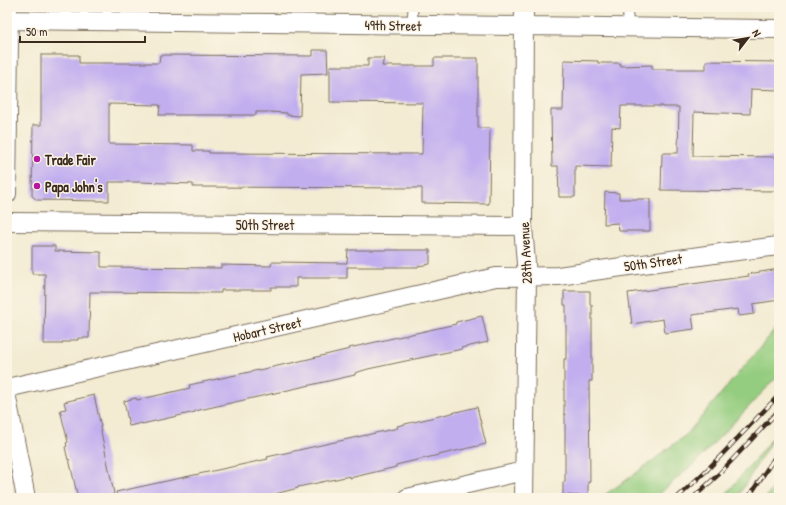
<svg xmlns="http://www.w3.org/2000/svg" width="786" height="505" font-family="'Patrick Hand',sans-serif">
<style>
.green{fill:#95cd80;stroke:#687c4f}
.building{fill:#c1aeef}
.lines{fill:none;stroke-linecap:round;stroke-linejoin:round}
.lane-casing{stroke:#7b6e5d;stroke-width:11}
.street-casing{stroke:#7b6e5d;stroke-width:20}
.lane{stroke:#fff;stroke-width:9}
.street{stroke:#fff;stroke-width:18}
.rail-casing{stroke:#3b2a1e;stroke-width:4.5}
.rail{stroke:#fcf5e5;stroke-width:3;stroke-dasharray:9;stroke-linecap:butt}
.poi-dot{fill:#b5179e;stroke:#fcf5e5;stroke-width:1.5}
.labels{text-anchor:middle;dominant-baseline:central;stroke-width:3;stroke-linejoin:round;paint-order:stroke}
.street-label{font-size:14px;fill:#3b2a1e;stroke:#fcf5e5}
.poi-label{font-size:14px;font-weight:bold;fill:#3b2a1e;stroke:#fcf5e5;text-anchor:start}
</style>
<rect width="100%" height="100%" fill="#fcf5e5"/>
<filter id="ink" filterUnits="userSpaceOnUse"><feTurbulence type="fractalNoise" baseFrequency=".025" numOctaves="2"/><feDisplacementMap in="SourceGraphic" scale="8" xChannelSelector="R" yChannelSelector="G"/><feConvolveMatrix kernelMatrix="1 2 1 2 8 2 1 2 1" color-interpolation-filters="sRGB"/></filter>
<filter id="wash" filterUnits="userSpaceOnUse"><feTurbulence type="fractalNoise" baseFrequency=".012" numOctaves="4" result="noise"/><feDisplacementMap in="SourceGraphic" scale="16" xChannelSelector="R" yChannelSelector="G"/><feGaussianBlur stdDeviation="0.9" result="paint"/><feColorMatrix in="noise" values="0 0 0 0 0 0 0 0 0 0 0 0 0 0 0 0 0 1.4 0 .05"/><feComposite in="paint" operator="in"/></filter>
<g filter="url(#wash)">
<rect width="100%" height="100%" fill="#f3ebd2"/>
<path class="green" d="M779 325V375L697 461 654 498H600L631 477 687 434Z
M774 436 737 498H723Z
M779 479V498H766Z"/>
<g id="blocks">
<path class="building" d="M313 50H327L328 73 301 74 300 116 287 115V113L269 112H256V115H159L160 105 109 104V144L193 145V151H209V153L422 154 423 103 330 102V66H368V58H384L382 66H434V58H478V128H490L489 204 422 203V188L193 187V184L140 182H109V201L37 200 32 196 33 125H41V55H79V63H159L160 55 313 56Z
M564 60 598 61V63H620V66L652 65V69H706V61L779 62V90L751 89 750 114 694 112 693 156 779 157V191L661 190 662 153H678L679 107H662V106H621L620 128 612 127 611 167 575 166V197H559L558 166H552L551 110H563Z
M605 192 619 193V199H650V231H619L618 223 604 224Z
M32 246H55V251L101 252V267L221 268V265L271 266 272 262 347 263 348 250H430V264L418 266V267H347V278H296V287H271V290H221V293L90 292 89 338H78V340H70V342H62V344H44L45 274H32Z
M779 269V300L753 304 754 314 739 316 738 309 692 315 694 329 665 333 663 319 632 324 628 293 749 276 748 274Z
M564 291H590V305H592V381H589L590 482H588V496L563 495V482H565V414H564V359H566V305H564Z
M482 316 488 342 461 348 462 349 368 369 355 373V375L195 411V412L142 424V423L129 426 124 401 136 398 137 400 190 388 189 385 296 362 350 349 349 348 456 324V322Z
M94 395 101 427H100L114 493 113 494 114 498H78L69 459 68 460 65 447 67 446 66 443 68 442 60 410 66 409 64 402Z
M477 407 486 444 400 464 396 465V467L350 478V476L298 487V488L267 496V498H117L116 492 268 459 267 457 398 428 397 426Z"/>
</g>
</g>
<g filter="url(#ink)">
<use href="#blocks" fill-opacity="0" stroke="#7b6e5d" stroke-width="1"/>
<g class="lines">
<g class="lane-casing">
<path id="lane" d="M107 7V21
M627 7 629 28
M412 25 413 7"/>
</g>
<g class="street-casing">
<path id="street" d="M7 20 779 29
M7 194 9 42 8 7
M7 222 523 226
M7 388 496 277 558 276 721 253 779 246
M7 398 26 498
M407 498 524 471
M524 498 527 276 523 226 524 7"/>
</g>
<use href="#lane" class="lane"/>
<use href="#street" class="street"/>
<g class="rail-casing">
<path id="rail" d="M677 498 708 469 779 395
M693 498 719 474 779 410
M748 498 779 451"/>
</g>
<use href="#rail" class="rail"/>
</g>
</g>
<g class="poi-dot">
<circle cx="37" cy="159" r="4"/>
<circle cx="37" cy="186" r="4"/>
</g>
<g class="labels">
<g class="street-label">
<text transform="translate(393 25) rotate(1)">49th Street</text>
<text x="265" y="224">50th Street</text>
<text transform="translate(525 253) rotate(-93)">28th Avenue</text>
<text transform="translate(653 262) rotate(-8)">50th Street</text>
<text transform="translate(267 329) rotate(-13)">Hobart Street</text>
</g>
<g class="poi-label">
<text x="45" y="159">Trade Fair</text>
<text x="45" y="186">Papa John's</text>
</g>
</g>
<rect width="786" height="505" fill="none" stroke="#fcf5e5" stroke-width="24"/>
<g transform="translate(748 38) rotate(59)" stroke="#fcf5e5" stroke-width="3" paint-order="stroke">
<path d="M0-3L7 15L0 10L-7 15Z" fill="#3b2a1e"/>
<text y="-6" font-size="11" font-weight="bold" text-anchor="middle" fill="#3b2a1e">N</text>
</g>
<path d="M20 36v6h125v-6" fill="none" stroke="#3b2a1e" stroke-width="2"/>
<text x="26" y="36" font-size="12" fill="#3b2a1e" stroke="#fcf5e5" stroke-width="3" paint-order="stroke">50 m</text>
</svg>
